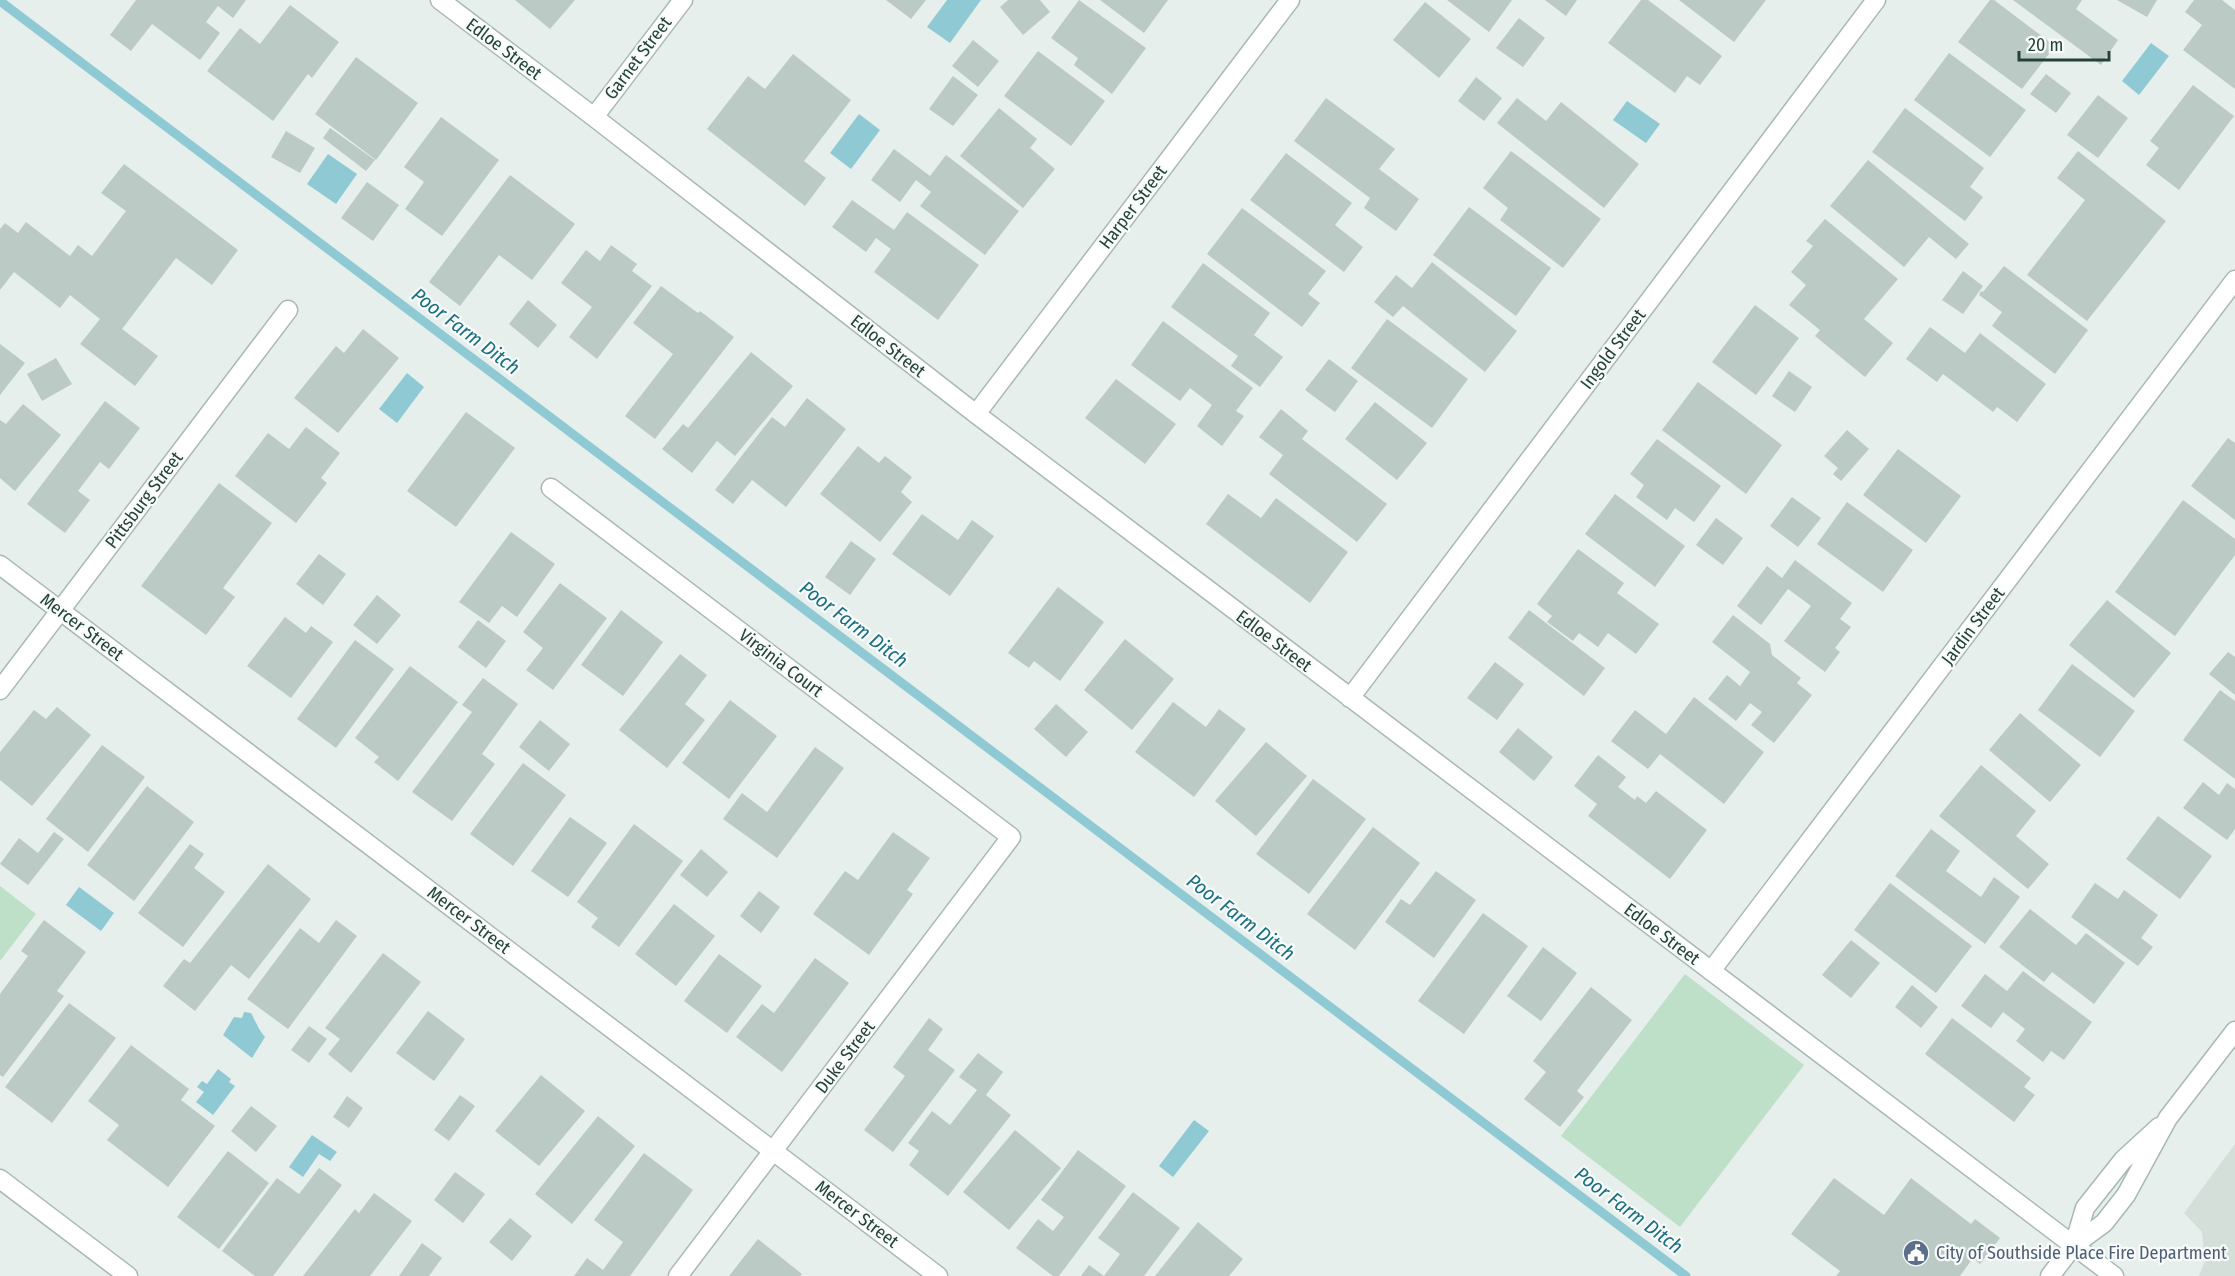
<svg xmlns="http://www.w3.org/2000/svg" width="2235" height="1276" font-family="'Fira Sans Condensed',sans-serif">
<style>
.built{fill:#d4dfda}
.green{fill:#bfe0c8}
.water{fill:#8ec9d4}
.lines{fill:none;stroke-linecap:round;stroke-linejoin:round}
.stream{stroke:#8ec9d4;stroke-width:9}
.building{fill:#bbcac4}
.minor-casing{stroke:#a8b8b2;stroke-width:21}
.tertiary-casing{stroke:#a8b8b2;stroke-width:21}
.minor{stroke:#fff;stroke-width:18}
.tertiary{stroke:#fff;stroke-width:18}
.labels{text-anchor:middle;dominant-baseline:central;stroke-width:4.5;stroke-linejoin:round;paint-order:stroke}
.street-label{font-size:18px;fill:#24423a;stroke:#f7fbf9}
.service-label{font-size:18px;fill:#4e5e75;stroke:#f7fbf9;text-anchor:start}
.water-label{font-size:20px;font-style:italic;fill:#1c6f80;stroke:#f7fbf9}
</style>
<rect width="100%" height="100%" fill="#e6efeb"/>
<path class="built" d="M2235 1144V1276H2199L2205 1261 2202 1232 2184 1213Z"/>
<path class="green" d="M0 886 36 914 0 961Z
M1685 974 1804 1065 1680 1227 1561 1136Z"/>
<path class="water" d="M947 0H981L950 43 927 27Z
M2151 43 2169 56 2139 95 2122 81Z
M1627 101 1660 124 1646 143 1613 120Z
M859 114 880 130 851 169 830 153Z
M328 154 357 174 336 204 307 184Z
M407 373 424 387 397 423 379 409Z
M79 887 114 913 101 931 66 905Z
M244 1012 251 1013C256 1022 259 1031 265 1037L252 1058 223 1035 234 1017 242 1018Z
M218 1069 231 1079 229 1082 235 1086 213 1115 196 1102 204 1092 197 1087 202 1081 207 1084Z
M1194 1120 1209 1131 1173 1177 1159 1166Z
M312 1135 337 1152 330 1161 319 1154 303 1177 289 1167Z"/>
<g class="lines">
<path class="stream" d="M0 1 1686 1276"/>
</g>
<path class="building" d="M136 0H246L233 18 218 6 206 22 220 33 200 60 152 24 131 51 110 35Z
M515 0H575L550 29Z
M886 0H926L911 19Z
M1008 0H1040L1050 12 1023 35 1000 7Z
M1079 0 1146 48 1112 94 1074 65 1078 58 1051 38Z
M1100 0H1168L1144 33Z
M1447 0H1512L1489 32Z
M1545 0H1577L1566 16Z
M1641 0H1648L1722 56 1700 85 1687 76 1675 93 1608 43Z
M1679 0H1766L1734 42Z
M1990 0H1994L2055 46 2022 89 1958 42Z
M2013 0H2082L2076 9 2118 40 2101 65Z
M2117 0H2157L2147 17Z
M2194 0H2222L2235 10V89L2183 50 2202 25 2185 12Z
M1425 2 1471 39 1439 78 1393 40Z
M290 5 339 42 312 78 308 74 273 121 207 71 240 28 260 44Z
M1519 18 1545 38 1523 67 1496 48Z
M973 40 999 61 978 87 952 66Z
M1038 51 1105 101 1071 146 1004 96Z
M1949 53 2026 110 1990 157 1914 100Z
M793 54 851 100 804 161 826 178 805 206 707 129 748 76 765 89Z
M356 57 418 103 376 160 315 114Z
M2046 74 2071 93 2056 113 2030 94Z
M953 76 978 95 953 126 929 109Z
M1476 77 1502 98 1484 121 1458 101Z
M2193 85 2234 116 2179 190 2146 165 2159 148 2150 141Z
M2098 95 2128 118 2098 158 2067 135Z
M1326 98 1395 149 1379 169 1419 199 1396 231 1364 208 1370 198 1294 141Z
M1517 98 1546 121 1561 102 1639 164 1604 208 1497 123Z
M999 108 1037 139 1030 148 1055 169 1023 208 960 156Z
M1905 108 1984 168 1970 187 1983 197 1965 221 1872 152Z
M441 117 499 160 442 236 405 209 424 182 404 167Z
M330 128 375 160 366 171 323 138Z
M286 131 315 148 300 173 271 157Z
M894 149 930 176 946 155 1019 211 985 255 920 206 931 192 916 180 900 202 871 180Z
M1511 151 1601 219 1563 268 1500 220 1508 208 1483 188Z
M2078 151 2166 221 2087 321 2027 275 2085 200 2057 178Z
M1286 153 1352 203 1335 225 1363 247 1344 272 1250 200Z
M1868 160 1969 244 1956 259 1929 237 1904 267 1830 206Z
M124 164 238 250 212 285 176 258 122 329 158 356 135 386 80 344 100 319 70 295 60 308 14 272 0 290V229L5 223 18 233 26 222 70 256 78 245 92 256 126 211 101 193Z
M510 175 575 224 532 280 499 255 460 306 429 282Z
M367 182 399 205 373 241 341 218Z
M852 200 894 230 907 212 979 265 938 320 874 272 891 249 876 238 866 252 832 227Z
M1469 207 1551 268 1516 316 1433 255Z
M1242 208 1326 271 1308 294 1320 303 1302 327 1207 254Z
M1825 219 1898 279 1864 319 1893 343 1865 377 1815 336 1820 330 1789 305 1806 285 1791 272 1813 246 1806 241Z
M611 245 637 264 632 271 652 286 597 359 569 337 592 307 561 283 586 250 600 261Z
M1432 262 1517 331 1485 372 1403 306 1393 317 1374 302 1396 275 1412 288Z
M1203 263 1270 313 1254 335 1283 357 1260 387 1231 366 1238 356 1171 307Z
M2004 266 2088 330 2055 374 1992 326 2002 312 1979 295 1981 291 1983 292Z
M1963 271 1983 286 1963 314 1942 300Z
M661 286 698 313 700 311 734 337 655 439 625 416 673 354 633 323Z
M528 300 557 325 538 348 509 324Z
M1755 305 1799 338 1756 395 1712 362Z
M1387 319 1468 379 1432 428 1351 368Z
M1163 321 1253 388 1236 411 1244 416 1222 446 1197 426 1212 405 1190 388 1180 401 1131 365Z
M1930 327 1965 353 1980 333 2046 384 2017 422 1997 407 1993 412 1943 374 1937 382 1906 359Z
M363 329 399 358 338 433 294 398 336 346 344 353Z
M0 344 25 363 0 395Z
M751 352 793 386 735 456 717 441 692 473 662 449 683 424 688 428Z
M56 358 72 384 42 401 27 374Z
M1329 359 1358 381 1335 412 1305 390Z
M1789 371 1812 387 1795 412 1772 396Z
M1116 379 1176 424 1145 464 1085 418Z
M1698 382 1782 445 1746 494 1662 430Z
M807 398 846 429 786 507 752 480 733 504 715 490 772 417 785 427Z
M105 401 140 428 109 469 100 462 78 491 90 500 65 533 27 504Z
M1375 402 1427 443 1397 480 1345 439Z
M23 404 61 435 15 491 0 478V420L6 424Z
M1281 409 1308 431 1302 439 1387 504 1357 542 1269 474 1283 455 1259 437Z
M466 412 515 448 456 527 407 491Z
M306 427 340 453 321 478 327 483 296 523 235 476 268 433 289 449Z
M1847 430 1869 449 1841 481 1833 474 1838 468 1824 456Z
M2228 438 2235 443V520L2191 486Z
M1657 439 1721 486 1694 522 1675 508 1667 520 1636 497 1644 485 1630 474Z
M858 446 879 463 885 456 912 477 901 492 912 502 880 542 820 494Z
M1898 449 1961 496 1926 543 1863 495Z
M219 483 272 523 223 588 235 597 206 635 141 586Z
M1228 494 1261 518 1276 498 1348 552 1310 603 1206 524Z
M1615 494 1685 546 1655 587 1585 534Z
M1792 497 1821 518 1798 547 1770 526Z
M2183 500 2235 539V555L2175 636 2115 592Z
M1847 502 1913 550 1883 592 1817 544Z
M922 514 958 540 972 520 994 536 950 596 892 554Z
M1716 518 1743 538 1723 565 1696 545Z
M511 532 555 564 517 617 502 606 489 623 459 602Z
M851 541 876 559 850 595 825 577Z
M1578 549 1624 583 1617 593 1659 624 1636 654 1608 633 1598 647 1579 633 1573 641 1547 622 1552 616 1537 604Z
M319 554 346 574 323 605 296 584Z
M1795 560 1852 603 1840 619 1851 627 1835 648 1840 652 1825 672 1784 641 1811 606 1788 589 1761 625 1737 606 1767 566 1782 578Z
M560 583 607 618 553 690 526 670 543 648 523 632Z
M1058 587 1104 622 1060 681 1034 661 1029 668 1008 653Z
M377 595 401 615 377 644 353 625Z
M2107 600 2171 653 2134 698 2069 645Z
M621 610 663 642 623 696 581 665Z
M1529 610 1605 668 1584 696 1508 638Z
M1733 615 1770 644 1772 655 1801 678 1797 683 1812 695 1774 743 1751 725 1762 712 1750 703 1736 721 1708 699 1727 675 1740 686 1750 672 1712 642Z
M285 617 306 633 311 626 333 642 291 698 247 666Z
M478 620 506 641 486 668 458 647Z
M1125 639 1174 679 1132 730 1084 690Z
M355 640 394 669 336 748 297 719Z
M2228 652 2235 657V695L2209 674Z
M680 654 707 675 685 704 705 720 667 768 619 730Z
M1495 662 1524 684 1497 720 1467 698Z
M2072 664 2135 711 2100 757 2038 710Z
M410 666 458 702 398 781 374 762 379 757 355 738Z
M483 678 518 704 482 754 495 764 452 821 412 792 472 712 462 705Z
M2220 690 2235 701V779L2183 740Z
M1694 697 1764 752 1724 804 1660 754 1648 769 1611 741 1635 710 1666 734Z
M730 700 777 736 729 799 682 763Z
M1173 702 1206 727 1219 709 1246 729 1194 797 1135 752Z
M1056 704 1088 732 1066 757 1034 729Z
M57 707 91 735 32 806 0 780V752L34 710 46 719Z
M2020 713 2081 765 2050 802 1989 750Z
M540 720 570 744 549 771 519 747Z
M1518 728 1553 757 1534 781 1499 752Z
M1266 742 1307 776 1256 836 1215 801Z
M102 745 145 777 88 852 46 819Z
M815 747 844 768 777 858 723 819 742 793 767 812Z
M1598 755 1626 777 1618 787 1635 800 1637 796 1646 803 1656 791 1707 830 1670 879 1588 816 1597 804 1574 786Z
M523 763 566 795 513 866 470 834Z
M1981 765 2036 811 2016 836 2049 864 2028 889 1939 816Z
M1313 779 1366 819 1309 894 1256 854Z
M2203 782 2219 795 2227 783 2235 789V829L2227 840 2183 808Z
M147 786 194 822 134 901 87 865Z
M2158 816 2212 856 2180 899 2126 859Z
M570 817 607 843 568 897 531 871Z
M634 824 683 861 619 947 591 927 598 918 577 902Z
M1373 827 1420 863 1355 950 1307 914Z
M1931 829 1960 851 1946 871 1981 897 1994 877 2020 897 1985 944 1895 876Z
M54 832 64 839 28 885 0 864 19 838 38 853Z
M893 832 930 858 907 890 913 894 869 955 813 914 845 871 858 880Z
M190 844 204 854 194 868 225 892 183 947 138 913Z
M701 849 728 872 707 897 680 875Z
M268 864 311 899 249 979 231 965 195 1011 163 986 184 959 190 963Z
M1436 871 1476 900 1434 958 1385 922 1401 899 1410 905Z
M1890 883 1972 946 1936 993 1854 930Z
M2095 883 2118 899 2124 890 2158 915 2141 938 2153 947 2138 966 2071 917Z
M759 891 780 907 761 933 740 916Z
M674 904 715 936 676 986 635 954Z
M2030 909 2076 945 2086 933 2125 963 2094 1004 2052 972 2044 982 1999 947Z
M1483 913 1528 946 1464 1034 1418 1001Z
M44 920 86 952 57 991 64 996 3 1077 0 1075V994L28 956 21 951Z
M336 920 357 936 288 1029 247 999 300 928 319 943Z
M1851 940 1880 963 1851 998 1822 975Z
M1543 947 1577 973 1541 1021 1507 996Z
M383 953 421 982 351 1073 328 1054 340 1039 325 1028Z
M719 954 762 986 727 1033 684 1001Z
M815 958 849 983 782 1072 736 1037 762 1004 774 1013Z
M2023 971 2092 1022 2064 1060 2051 1051 2043 1062 2016 1041 2025 1029 2003 1012 1991 1028 1961 1006 1985 974 2007 991Z
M1912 985 1938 1007 1921 1028 1895 1007Z
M1591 987 1632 1020 1577 1091 1584 1097 1560 1127 1524 1099 1546 1072 1533 1061Z
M69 1003 116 1038 52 1123 5 1087Z
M428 1011 465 1039 434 1081 396 1053Z
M929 1018 943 1029 928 1050 955 1070 893 1152 864 1130 905 1076 893 1067Z
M1952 1018 2031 1078 2024 1087 2035 1095 2014 1122 1925 1054Z
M309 1026 327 1039 309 1063 291 1050Z
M131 1045 189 1089 181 1100 215 1126 168 1187 107 1140 119 1125 88 1101Z
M978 1053 1003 1072 986 1095 1011 1115 948 1196 909 1165 919 1151 908 1143 932 1111 950 1125 977 1090 959 1077Z
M541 1075 585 1111 539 1166 495 1131Z
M460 1095 475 1106 449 1141 434 1130Z
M347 1096 363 1108 349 1128 333 1117Z
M251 1106 277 1126 256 1152 231 1131Z
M598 1116 635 1146 572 1224 535 1194Z
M1015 1130 1061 1168 1009 1230 963 1192Z
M1078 1150 1126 1186 1059 1276H1053L1016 1248 1038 1219 1053 1231 1064 1217 1041 1200Z
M228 1151 269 1183 219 1249 177 1217Z
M644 1153 693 1190 630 1276H574L587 1258 603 1270 623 1242 594 1220Z
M319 1168 342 1185 273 1276H255L222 1251 277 1178 299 1194Z
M455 1172 485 1194 463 1223 434 1200Z
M1834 1178 1884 1215 1911 1178 1971 1224 1975 1219 2000 1238 1980 1264 1973 1258 1960 1276H1836L1840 1271 1791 1234Z
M1133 1192 1180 1228 1144 1276H1104L1120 1254 1098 1238Z
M374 1193 412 1221 370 1276H303L355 1209 359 1213Z
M510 1218 532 1236 512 1261 489 1242Z
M1198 1222 1243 1259 1229 1276H1155Z
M758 1239 802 1274 800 1276H729Z
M422 1243 442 1258 429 1276H399Z
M1089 1265 1104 1276H1081Z"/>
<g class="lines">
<g class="minor-casing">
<path id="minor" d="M440 0 594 117 976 414 2114 1276
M594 117 683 0
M976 414 1290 0
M551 488 1011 837 678 1276
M0 565 938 1276
M0 690 288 310
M1350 698 1876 0
M1711 971 2235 280
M0 1179 128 1276"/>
</g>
<g class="tertiary-casing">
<path id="tertiary" d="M2074 1245 2085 1208 2123 1160 2159 1127
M2050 1276 2074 1245 2104 1223 2126 1195 2168 1118 2235 1031"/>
</g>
<use href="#minor" class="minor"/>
<use href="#tertiary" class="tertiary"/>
</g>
<defs>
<g id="civic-disc" transform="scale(1.35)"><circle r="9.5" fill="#5c6f8a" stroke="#f7fbf9"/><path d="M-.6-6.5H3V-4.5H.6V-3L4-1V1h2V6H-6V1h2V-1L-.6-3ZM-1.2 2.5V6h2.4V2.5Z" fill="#fff"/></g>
</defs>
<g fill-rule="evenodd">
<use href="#civic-disc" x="1916" y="1253"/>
</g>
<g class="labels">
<g class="street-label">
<text transform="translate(504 49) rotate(37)">Edloe Street</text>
<text transform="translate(638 58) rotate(-53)">Garnet Street</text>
<text transform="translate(1133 207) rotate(-53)">Harper Street</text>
<text transform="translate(888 346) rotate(38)">Edloe Street</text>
<text transform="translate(1613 349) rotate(-53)">Ingold Street</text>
<text transform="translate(144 500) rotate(-53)">Pittsburg Street</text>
<text transform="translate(1973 626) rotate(-53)">Jardin Street</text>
<text transform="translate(82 627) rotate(37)">Mercer Street</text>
<text transform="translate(1274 641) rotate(37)">Edloe Street</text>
<text transform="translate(781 663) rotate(37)">Virginia Court</text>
<text transform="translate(469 920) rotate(37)">Mercer Street</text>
<text transform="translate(1662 934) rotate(37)">Edloe Street</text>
<text transform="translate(845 1057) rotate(-53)">Duke Street</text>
<text transform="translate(857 1214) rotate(37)">Mercer Street</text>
</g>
<g class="service-label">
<text x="1936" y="1253">City of Southside Place Fire Department</text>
</g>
<g class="water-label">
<text transform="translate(466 331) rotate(37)">Poor Farm Ditch</text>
<text transform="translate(854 624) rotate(37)">Poor Farm Ditch</text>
<text transform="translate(1241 917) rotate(37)">Poor Farm Ditch</text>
<text transform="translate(1629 1210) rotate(37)">Poor Farm Ditch</text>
</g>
</g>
<path d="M2019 51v9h90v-9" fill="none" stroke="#24423a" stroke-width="3"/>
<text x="2028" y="51" font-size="18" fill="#24423a" stroke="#f7fbf9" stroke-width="4.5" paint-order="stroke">20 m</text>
</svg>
